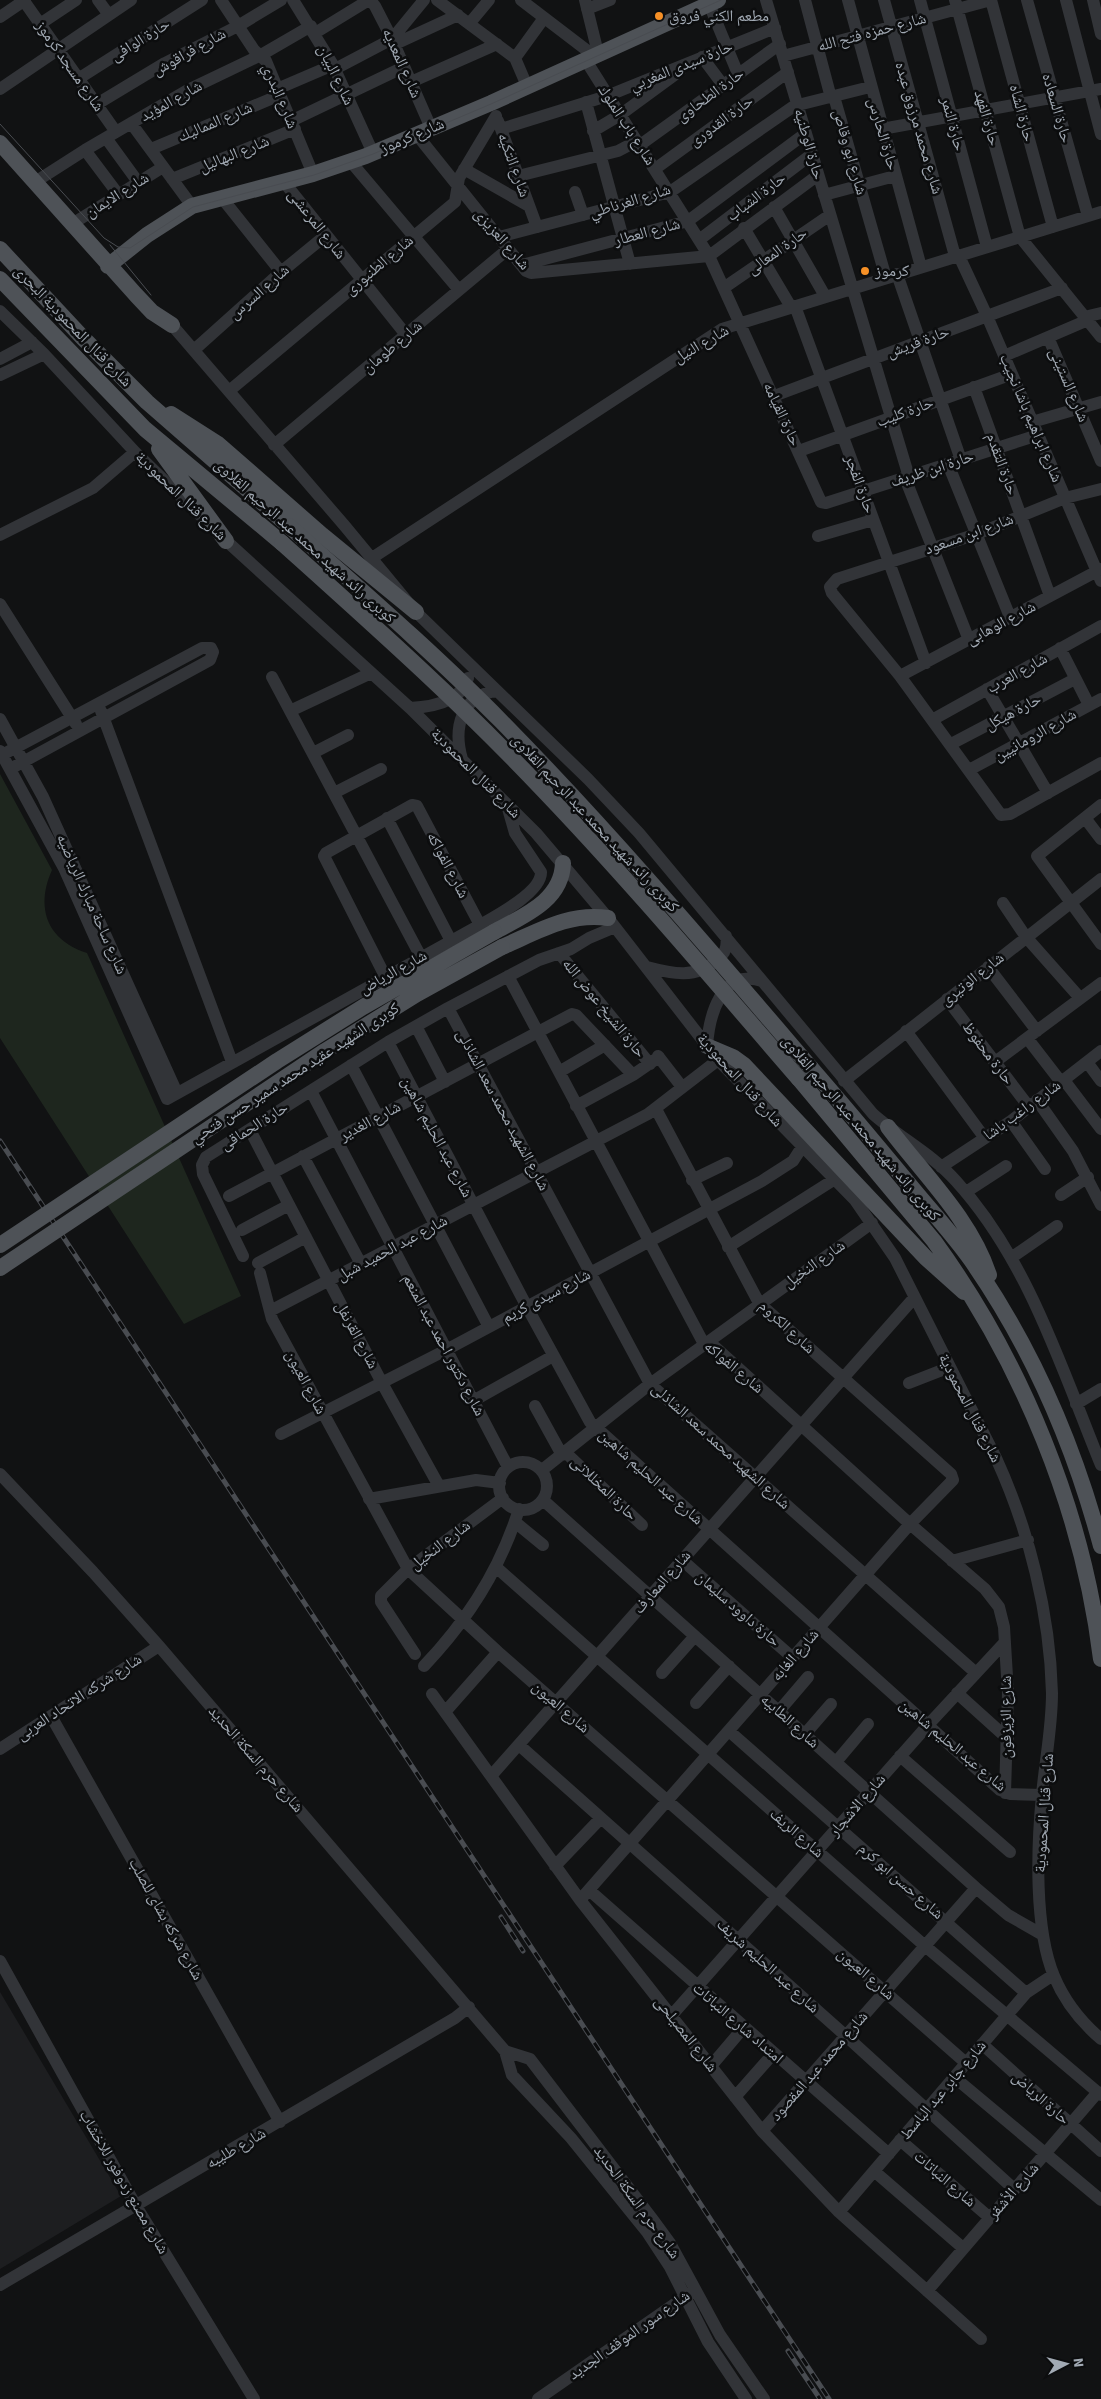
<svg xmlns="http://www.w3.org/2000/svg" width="1101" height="2399" font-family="'Source Sans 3','Noto Naskh Arabic',sans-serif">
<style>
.built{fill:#1d1e20}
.green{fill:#1e261e}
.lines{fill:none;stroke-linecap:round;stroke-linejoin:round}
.minor{stroke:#323438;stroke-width:12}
.major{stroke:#4e5257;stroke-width:16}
.tram{stroke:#494c51;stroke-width:1}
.rail-casing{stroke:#494c51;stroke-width:5}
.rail{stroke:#0c0d0e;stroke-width:3;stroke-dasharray:9;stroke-linecap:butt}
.major-bridge{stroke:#4e5257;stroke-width:16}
.poi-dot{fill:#f69026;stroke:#0c0d0e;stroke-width:2}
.labels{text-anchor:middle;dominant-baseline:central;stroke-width:5;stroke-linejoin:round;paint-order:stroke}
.poi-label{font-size:16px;fill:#a2aab4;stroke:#0c0d0e;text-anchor:start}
.street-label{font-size:16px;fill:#a2aab4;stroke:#0c0d0e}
</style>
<rect width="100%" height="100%" fill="#111213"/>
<path class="built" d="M0 1992 121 2196 0 2269Z"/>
<path class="green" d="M0 774 52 870C35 908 47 940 87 953L241 1296 184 1324 0 1038Z"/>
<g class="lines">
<path class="minor" d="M98 0 109 15
M221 0 254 50 266 61 313 174
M293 0 333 65 373 153
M370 0 375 6 392 39 431 128
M437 0 515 58 527 86
M521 0 593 55
M585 0 598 53
M766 0 909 477
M805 0 830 94 835 100 886 278
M848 0 921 267
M884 0 955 256
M920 0 987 247
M955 0 1020 237 1101 337
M991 0 1053 227
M1027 0 1088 216
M1066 0 1101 134
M1093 0 1101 34
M24 1 116 132
M709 4 738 74
M587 9 610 0
M0 17 25 0
M40 24 76 0
M469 24 489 0
M315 33 369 0
M395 44 458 15
M783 56 991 0
M702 57 723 85
M515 58 544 18
M585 59 709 256 821 502 826 503 1038 435
M335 69 392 39 424 0
M78 79 202 0
M411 82 497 44
M0 89 131 0
M277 89 333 65
M586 102 630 264
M97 104 165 63 238 26 281 0
M798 105 870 87
M291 121 404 67
M498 121 537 227
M131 123 192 206
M501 129 607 96 775 28
M882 129 1101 89
M593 131 620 115 680 71
M417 135 526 271 531 273 709 256 818 175
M106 138 138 182
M640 145 780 44
M151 149 280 95
M85 150 118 194
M351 162 459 290
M464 169 529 206
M655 169 788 72
M518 176 618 151 637 141
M172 179 295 129
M35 182 85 150 188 90 261 55 311 26
M284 182 407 336
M575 192 583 215
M824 195 895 176
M222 198 281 272
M774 207 825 296
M72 224 163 167
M744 228 791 307
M499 237 670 192 797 104
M699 240 812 154
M959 256 987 316 1101 581
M522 265 688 221 806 133
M897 274 961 460
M725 287 830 215
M795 306 926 663
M0 311 44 354 135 452 203 518
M1084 317 1101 313
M172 325 344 525 416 612 588 779 639 833 873 1114C900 1138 932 1154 956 1181 1028 1260 1061 1367 1101 1465
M1048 337 1101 461
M194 350 281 272 325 236
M1004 356 1088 320
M0 359 32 342
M0 375 44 354
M974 387 1050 596
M229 391 455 202 459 178 496 116
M774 396 1062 288
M1032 422 1101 402
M274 445 508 249
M799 451 1012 374
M948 464 1010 617
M905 478 969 640
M1101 489 1065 498 977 534 837 579 830 587 832 593 900 676 1001 815 1010 814 1101 763
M0 535 93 488 135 452
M221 536 410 708 536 833 608 918 718 1060 855 1200 895 1258 996 1458C1029 1530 1050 1614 1052 1693 1052 1728 1045 1761 1042 1795 1037 1846 1034 1928 1054 1976 1064 2000 1080 2021 1101 2039
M818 536 873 520
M372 558 722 329 1101 212
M0 604 76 724
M1060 648 1089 705
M900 676 1101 569
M272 677 421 957
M987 689 1048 793
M410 708C432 707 461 702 468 678
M101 711 232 1062
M290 711 371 673
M0 719 43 797 177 1093
M932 720 1101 626
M951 744 1075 679
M0 751 64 868 167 1099 480 925C496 916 542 892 541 872L515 833 507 805
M313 753 348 735
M2 755 202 648H211L213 652 210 660 10 769
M462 759C453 728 461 695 497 691
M969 770 1101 699
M334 793 381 769
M1101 805 1037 856 1101 944
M387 818 451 941
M1085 818 1101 839
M1003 903 1026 937 1080 998
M559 953 650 1064
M647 967C673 974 696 979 717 960 725 954 728 947 726 936
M988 967 1037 1031
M385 976 324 856 326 853 412 805 417 806 480 925
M508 976 704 1344 715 1347 910 1524 985 1589 999 1607 1004 1627 1008 1693 1005 1793
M947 999 1029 1107
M448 1008 650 1384 976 1673
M416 1026 445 1082
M906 1031 984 1137
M1027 1038 1061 1082
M388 1042 527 1307 590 1422 1000 1790 1010 1794 1042 1795
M707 1046C709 1017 721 967 762 981
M658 1056 682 1087
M995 1062 1101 983
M1087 1062 1101 1081
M351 1065 489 1327
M559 1072 605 1045
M1064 1080 1101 1129
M844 1081 1101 879
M311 1091 508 1467
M1037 1100 1073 1151 1101 1205
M576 1106 633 1075 659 1057
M1011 1121 1045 1169
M250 1130 382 1383 439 1486
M303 1156 361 1264
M941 1167 1011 1121 1101 1051
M692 1180 727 1163
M966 1192 1006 1166
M1061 1195 1088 1177
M229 1196 572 1014 576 1015 633 1075
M242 1230 289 1205
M728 1247 835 1179
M243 1256 203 1174 202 1165 206 1157 388 1042 448 1008 539 960 571 949 589 938 615 927
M1011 1258 1057 1226
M258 1263 306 1237
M260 1273 272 1319 408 1569 498 1652 966 2063
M270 1311 648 1114 718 1060
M909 1383 950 1367
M473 1401 553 1356
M1076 1404 1101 1389
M535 1406 562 1455
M281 1434 446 1350 762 1181 793 1161 802 1147
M565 1452 642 1525
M499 1486a24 24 0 1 1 48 0a24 24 0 1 1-48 0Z
M542 1470 650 1384 872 1223
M0 1474 93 1572 159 1646 505 2051 512 2075 571 2138 647 2232 670 2267 708 2342 746 2399
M369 1499 476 1480 500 1483
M543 1500 976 1888 1008 1915 1043 1935
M515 1522 543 1545
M682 1560 793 1658
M952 1561 1028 1540
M497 1568 925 1946 1101 2095
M415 1654 381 1602V1596L408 1569 503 1498
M424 1666C468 1620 500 1570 519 1509
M662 1673 695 1636
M957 1693 1008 1739
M432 1694 580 1900 762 2131 839 2212 981 2339
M696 1703 729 1666
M779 1711 808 1677
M445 1712 498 1652
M51 1716 280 2122
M729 1731 1026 1993
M805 1734 831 1704
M519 1745 846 2036 1014 2189
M0 1749 159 1646
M900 1756 1010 1852
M836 1762 868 1724
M491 1776 914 1298
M555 1866 601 1818
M589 1890 889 2154
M580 1900 910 1524 953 1480 951 1474 759 1303 656 1109
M0 1961 136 2206 254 2399
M672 2015 928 1725 1005 1642
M982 2044 1101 2151
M505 2051 530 2059 653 2220 670 2243 720 2335 764 2399
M711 2066 744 2027
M954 2077 1101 2200
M735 2097 773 2054
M762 2131 976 1888
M900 2140 990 2218
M874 2171 963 2248
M839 2212 1026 1993 1053 1975
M0 2285 455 2018 469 2007
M927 2291 1098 2092
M538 2399 692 2292"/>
<path class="major" d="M0 143 136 295 152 312 172 325
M0 249 82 337 147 402 289 526
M108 266 147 235 192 206 313 174 366 156 491 103 718 0
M0 279 145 429 282 543
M171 414 218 444 322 535 416 612
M159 449 226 541
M494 932C523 916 562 901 563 863
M502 947C537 932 569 912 608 918
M707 1046 733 1057 744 1065 926 1258 964 1292
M811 1068C846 1108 880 1149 914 1190 933 1213 954 1236 971 1260 1031 1346 1074 1445 1101 1546
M799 1079 934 1241C1022 1362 1083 1511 1101 1659
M888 1127C924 1175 970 1218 989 1275"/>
<path class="tram" d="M0 124 104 238 118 247 130 248 193 207 314 175 373 154 491 104 721 0
M110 245 151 295"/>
<g class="rail-casing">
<path id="rail" d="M0 1141 829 2399
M501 1917 523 1951
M788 2351 820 2399"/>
</g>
<use href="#rail" class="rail"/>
<path class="major-bridge" d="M289 526C361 590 434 653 501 721 610 832 710 950 811 1068
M282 543C371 623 461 703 543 790 632 883 715 982 799 1079
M0 1245 277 1061 363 1007 494 932
M0 1268 325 1051 417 994 502 947"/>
</g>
<g class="poi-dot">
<circle cx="659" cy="16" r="5"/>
<circle cx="865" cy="271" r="5"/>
</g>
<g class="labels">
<g class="poi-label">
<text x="669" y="16">مطعم الكني فروق</text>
<text x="875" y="271">كرموز</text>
</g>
<g class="street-label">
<text transform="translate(872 32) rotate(-15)">شارع حمزه فتح الله</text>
<text transform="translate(140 40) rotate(-32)">حارة الوافى</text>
<text transform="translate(189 52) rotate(-29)">شارع قراقوش</text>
<text transform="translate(402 63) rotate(66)">شارع المعديه</text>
<text transform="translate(70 66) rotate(55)">شارع مسجد كرموز</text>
<text transform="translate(681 66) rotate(-22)">حارة سيدى المغربي</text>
<text transform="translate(336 75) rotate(64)">شارع البيان</text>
<text transform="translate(710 95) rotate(-36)">حارة الطحاوى</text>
<text transform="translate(280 96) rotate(67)">شارع البدري</text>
<text transform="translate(171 101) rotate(-29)">شارع المؤيد</text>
<text transform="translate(1057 108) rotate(74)">حارة السعاده</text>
<text transform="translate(1022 113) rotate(75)">حارة الشاه</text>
<text transform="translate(987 118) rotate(74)">حارة الفهد</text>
<text transform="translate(721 121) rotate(-36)">حارة القدورى</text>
<text transform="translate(215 122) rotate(-23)">شارع المماليك</text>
<text transform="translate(953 124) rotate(75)">حارة النمر</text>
<text transform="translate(627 125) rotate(57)">شارع باب الملوك</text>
<text transform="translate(919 128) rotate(74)">شارع محمد مرزوق عبده</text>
<text transform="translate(883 134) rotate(74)">حارة الحارس</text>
<text transform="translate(412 136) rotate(-23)">شارع كرموز</text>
<text transform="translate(809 144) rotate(74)">حارة الوطنيه</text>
<text transform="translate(850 152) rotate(74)">شارع ابو وقاص</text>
<text transform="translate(234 154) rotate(-22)">شارع البهاليل</text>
<text transform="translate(514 165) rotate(70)">شارع التكيه</text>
<text transform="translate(117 195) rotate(-32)">شارع الايمان</text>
<text transform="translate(756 197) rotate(-37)">حارة الشباب</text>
<text transform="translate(630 201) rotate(-17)">شارع الغرناطي</text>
<text transform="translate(317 224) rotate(52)">شارع المرعشى</text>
<text transform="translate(647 232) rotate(-15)">شارع العطار</text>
<text transform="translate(502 239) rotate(49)">شارع العزيزى</text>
<text transform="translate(777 251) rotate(-35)">حارة المعالى</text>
<text transform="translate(379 265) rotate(-40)">شارع الطنبورى</text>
<text transform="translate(259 292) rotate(-41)">شارع السرس</text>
<text transform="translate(73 326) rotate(46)">شارع قنال المحمودية البحرى</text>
<text transform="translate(918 342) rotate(-20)">حارة قريش</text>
<text transform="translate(701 344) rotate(-30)">شارع النيل</text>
<text transform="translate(392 347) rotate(-40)">شارع طومان</text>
<text transform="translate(1069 385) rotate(67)">شارع الستينى</text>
<text transform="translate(905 412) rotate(-20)">حارة كليب</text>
<text transform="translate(782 414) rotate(65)">حارة القيامه</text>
<text transform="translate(1031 418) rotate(67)">شارع ابراهيم باشا نجيب</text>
<text transform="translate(1002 464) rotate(70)">حارة التقدم</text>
<text transform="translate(932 469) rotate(-18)">حارة ابن ظريف</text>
<text transform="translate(860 484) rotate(70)">حارة الفجر</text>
<text transform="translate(181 496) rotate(44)">شارع قنال المحمودية</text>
<text transform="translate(969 534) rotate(-20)">شارع ابن مسعود</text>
<text transform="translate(305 541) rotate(42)">كوبرى رائد شهيد محمد عبد الرحيم القلاوى</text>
<text transform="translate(1001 623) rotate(-28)">شارع الوهابى</text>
<text transform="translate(1017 673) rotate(-29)">شارع العرب</text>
<text transform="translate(1013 712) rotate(-28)">حارة هيكل</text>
<text transform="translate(1035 735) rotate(-29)">شارع الرومانيين</text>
<text transform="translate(476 773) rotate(45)">شارع قنال المحمودية</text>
<text transform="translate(595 823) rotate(47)">كوبرى رائد شهيد محمد عبد الرحيم القلاوى</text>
<text transform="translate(448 865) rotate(62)">شارع الفواكه</text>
<text transform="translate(92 904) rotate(66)">شارع ساحة مبارك الرياضيه</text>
<text transform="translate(393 972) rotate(-29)">شارع الرياض</text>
<text transform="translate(972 979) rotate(-38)">شارع الوتيرى</text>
<text transform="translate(604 1008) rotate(51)">حارة الشيخ عوض الله</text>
<text transform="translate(988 1053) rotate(53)">حارة محفوظ</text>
<text transform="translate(295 1073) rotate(-33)">كوبرى الشهيد عقيد محمد سمير حسن فتحي</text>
<text transform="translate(740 1080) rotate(48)">شارع قنال المحمودية</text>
<text transform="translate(503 1110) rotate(62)">شارع الشهيد محمد سعد الشاذلى</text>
<text transform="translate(1022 1110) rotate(-36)">شارع راغب باشا</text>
<text transform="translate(370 1121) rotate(-28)">شارع الغدير</text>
<text transform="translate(254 1126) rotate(-32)">حارة الحماقى</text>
<text transform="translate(861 1128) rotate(50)">كوبرى رائد شهيد محمد عبد الرحيم القلاوى</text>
<text transform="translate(437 1137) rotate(62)">شارع عبد الحليم شاهين</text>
<text transform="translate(392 1248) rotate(-28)">شارع عبد الحميد شبل</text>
<text transform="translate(814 1264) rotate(-35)">شارع النخيل</text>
<text transform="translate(546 1296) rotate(-28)">شارع سيدى كريم</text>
<text transform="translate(787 1327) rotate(43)">شارع الكروم</text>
<text transform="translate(357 1335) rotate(62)">شارع القرنفل</text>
<text transform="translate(444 1345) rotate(62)">شارع دكتور احمد عبد المنعم</text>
<text transform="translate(734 1367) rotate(40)">شارع الفواكه</text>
<text transform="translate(306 1382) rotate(62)">شارع العيون</text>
<text transform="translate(970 1408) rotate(63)">شارع قنال المحمودية</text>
<text transform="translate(721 1446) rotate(42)">شارع الشهيد محمد سعد الشاذلى</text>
<text transform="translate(651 1477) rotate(42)">شارع عبد الحليم شاهين</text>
<text transform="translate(604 1488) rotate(44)">حارة المخللاتى</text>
<text transform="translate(440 1545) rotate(-37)">شارع النخيل</text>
<text transform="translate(662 1582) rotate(-49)">شارع المعارف</text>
<text transform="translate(738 1609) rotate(41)">حارة داوود سليمان</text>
<text transform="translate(795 1655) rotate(-49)">شارع الغابه</text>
<text transform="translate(79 1697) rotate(-33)">شارع شركه الاتحاد العربى</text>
<text transform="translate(561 1707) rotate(41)">شارع العيون</text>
<text transform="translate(1006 1717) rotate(-90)">شارع الزيزفون</text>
<text transform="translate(790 1721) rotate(42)">شارع الطابيه</text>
<text transform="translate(953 1745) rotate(40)">شارع عبد الحليم شاهين</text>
<text transform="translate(256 1759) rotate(49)">شارع حرم السكة الحديد</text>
<text transform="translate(857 1805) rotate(-49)">شارع الاشجار</text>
<text transform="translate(1044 1813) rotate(-86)">شارع قنال المحمودية</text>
<text transform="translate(797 1833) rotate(41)">شارع الريف</text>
<text transform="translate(901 1881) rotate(41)">شارع حسن ابو كرم</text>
<text transform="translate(166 1919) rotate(61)">شارع شركه بشاى للصلب</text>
<text transform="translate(768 1966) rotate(42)">شارع عبد الحليم شريف</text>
<text transform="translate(866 1974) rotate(41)">شارع العيون</text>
<text transform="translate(738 2023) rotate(41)">امتداد شارع النباتات</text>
<text transform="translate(686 2034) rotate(52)">شارع المصيلحى</text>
<text transform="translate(819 2066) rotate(-49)">شارع محمد عبد المقصود</text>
<text transform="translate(943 2090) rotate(-50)">شارع جابر عبد الباسط</text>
<text transform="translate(1041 2098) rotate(42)">حارة الرياض</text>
<text transform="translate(236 2148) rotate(-30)">شارع طليبه</text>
<text transform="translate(945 2179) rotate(41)">شارع النباتات</text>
<text transform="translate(124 2182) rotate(60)">شارع مصنع زدوفور للاخشاب</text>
<text transform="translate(1013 2191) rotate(-49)">شارع الأشقر</text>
<text transform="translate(637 2202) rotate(54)">شارع حرم السكة الحديد</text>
<text transform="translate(629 2335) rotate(-35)">شارع سور الموقف الجديد</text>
</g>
</g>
<g transform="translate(1066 2364) rotate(84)" stroke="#0c0d0e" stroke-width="4" paint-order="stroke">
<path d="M0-4L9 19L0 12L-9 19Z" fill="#a2aab4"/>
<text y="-8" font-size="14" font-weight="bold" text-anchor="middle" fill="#a2aab4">N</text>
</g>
</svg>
